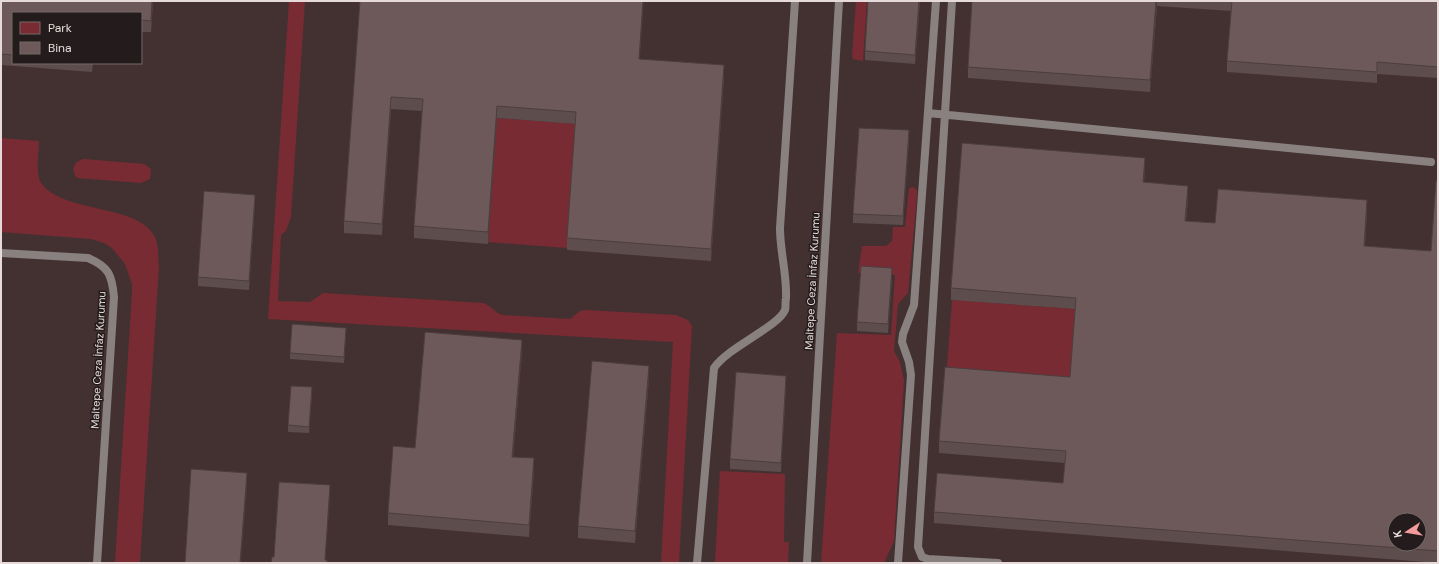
<svg xmlns="http://www.w3.org/2000/svg" width="1439" height="564" font-family="'DM Sans',sans-serif">
<style>
.green{fill:#782b32}
.lines{fill:none;stroke-linecap:round;stroke-linejoin:round}
.lane{stroke:#898080;stroke-width:8}
.wall{fill:#5e4d4d}
.shaded-wall{fill:#4c3e3e}
.building{fill:#6d5959;stroke:#4c3e3e;fill-rule:evenodd}
.labels{text-anchor:middle;dominant-baseline:central;stroke-width:3;stroke-linejoin:round;paint-order:stroke}
.street-label{font-size:11px;fill:#e6dada;stroke:#241c1c}
</style>
<rect width="100%" height="100%" fill="#433131"/>
<path class="green" d="M289 1H305L291 217 286 231 281 235 278 301 310 302 323 293 483 303C491 305 495 313 502 315L570 319 580 311 586 310 676 315 688 320 692 326 679 563H661L673 342 268 319Z
M856 1H867L863 61 853 59 852 55Z
M497 118 576 124 567 248 488 242Z
M1 138 39 141C39 152 35 173 41 183 63 214 138 203 155 237 159 245 158 258 159 267L140 563H115L132 292V284L125 264 112 248 104 243 91 239 1 232Z
M84 159 144 164 151 169 150 179 141 183 77 178C70 169 74 161 84 159Z
M913 187 917 190V196L908 293 898 304 894 351 900 362 904 380 894 541 884 563H821L837 333 891 335 895 275 858 273 862 246H886L892 241 893 227H905L909 188Z
M952 300 1076 309 1070 388 946 379Z
M720 471 785 474 784 542H789L788 563H715Z"/>
<g class="lines">
<path class="lane" d="M952 1 918 547 922 557 928 559 998 563
M928 113 1431 162
M1 253 88 258C109 267 112 275 114 297L97 563
M697 563 714 368C728 347 778 327 785 310 786 307 785 302 786 298 787 274 780 252 780 228L795 1
M807 563 839 1
M898 563 911 375 909 362 902 342 903 334 914 305 936 1"/>
</g>
<path class="wall" d="M1 1H153L151 32H141V13H13V63H93L92 72 1 65Z
M360 1 639 59 724 77 711 261 567 250V238L575 124 497 118 488 244 414 238V226L422 111 391 109 382 235 344 233V221Z
M868 1H920L915 64 865 60V51Z
M972 1H1438V78L1377 74V83L1227 72V61L1231 11 1157 6 1150 92 968 78V67Z
M909 139 903 225 853 223V214Z
M1145 169 1144 182 1188 198 1186 221 1215 223 1367 212 1365 246 1431 251 1438 181V563L934 523V512L1063 483 1065 463 939 453V441L1070 377 1075 309 951 300V288Z
M255 204 249 290 198 286V277Z
M892 277 888 333 857 331V322Z
M346 335 344 363 290 359V353Z
M522 352 513 457 534 470 529 537 388 525V513L415 448Z
M649 378 635 543 578 538V526Z
M786 385 781 472 730 469V459Z
M312 394 309 433 288 432V425Z"/>
<path class="shaded-wall" d="M152 1H153L151 32V21Z
M643 1H644L639 70V59Z
M919 1H920L915 64V55Z
M1156 1H1157V6L1150 92V80Z
M724 65V77L711 261V249Z
M391 97V109L382 235V224Z
M497 106V118L488 244V232Z
M909 130V139L903 225V216Z
M1145 158V169L1143 194V182Z
M1188 186V198L1185 232V221Z
M255 195V204L249 290V281Z
M1367 200V212L1364 258V246Z
M892 268V277L888 333V324Z
M346 328V335L344 363V357Z
M522 340V352L512 468V457Z
M649 366V378L635 543V531Z
M786 376V385L781 472V463Z
M312 387V394L309 433V427Z
M534 458V470L529 537V525Z
M247 473V485L241 563H240Z
M330 485V497L325 563Z"/>
<path class="building" d="M1 1H152L151 21 141 20V13H13V55L1 54Z
M360 1H643L639 59 724 65 711 249 567 238 576 112 497 106 488 232 414 226 423 99 391 97 382 224 344 221Z
M868 1H919L915 55 865 51Z
M972 1H1156L1150 80 968 67Z
M1232 1H1438V67L1377 62V72L1227 61Z
M859 128 909 130 903 216 853 214Z
M962 143 1145 158 1143 182 1188 186 1185 221 1215 223 1218 189 1367 200 1364 246 1431 251 1436 181H1438V551L934 512 937 473 1063 483 1066 451 939 441 945 367 1070 377 1076 298 951 288ZM1395 520H1419V544H1395Z
M204 191 255 195 249 281 198 277Z
M861 266 892 268 888 324 857 322Z
M292 324 346 328 344 357 290 353Z
M425 332 522 340 512 457 534 458 529 525 388 513 393 446 415 448Z
M592 361 649 366 635 531 578 526Z
M736 372 786 376 781 463 730 459Z
M291 386 312 387 309 427 288 425Z
M191 469 247 473 240 563H185Z
M279 482 330 485 325 560H327V563H271L272 557H274Z"/>
<g class="labels">
<g class="street-label">
<text transform="translate(812 281) rotate(-87)">Maltepe Ceza İnfaz Kurumu</text>
<text transform="translate(98 360) rotate(-87)">Maltepe Ceza İnfaz Kurumu</text>
</g>
</g>
<rect width="1439" height="564" fill="none" stroke="#e6dada" stroke-width="4"/>
<rect x="12" y="12" width="130" height="52" fill="#241c1c" stroke="#726868"/>
<rect x="20" y="22" width="20" height="12" fill="#782b32" stroke="#726868"/>
<text x="48" y="32" font-size="12" fill="#e6dada">Park</text>
<rect x="20" y="42" width="20" height="12" fill="#6d5959" stroke="#726868"/>
<text x="48" y="52" font-size="12" fill="#e6dada">Bina</text>
<g transform="translate(1407 532) rotate(258)"><circle r="19" fill="#241c1c" stroke="#726868"/>
<path d="M0-3L7 15L0 10L-7 15Z" fill="#f59b9e"/>
<text y="-6" font-size="11" font-weight="bold" text-anchor="middle" fill="#e6dada">K</text>
</g>
</svg>
